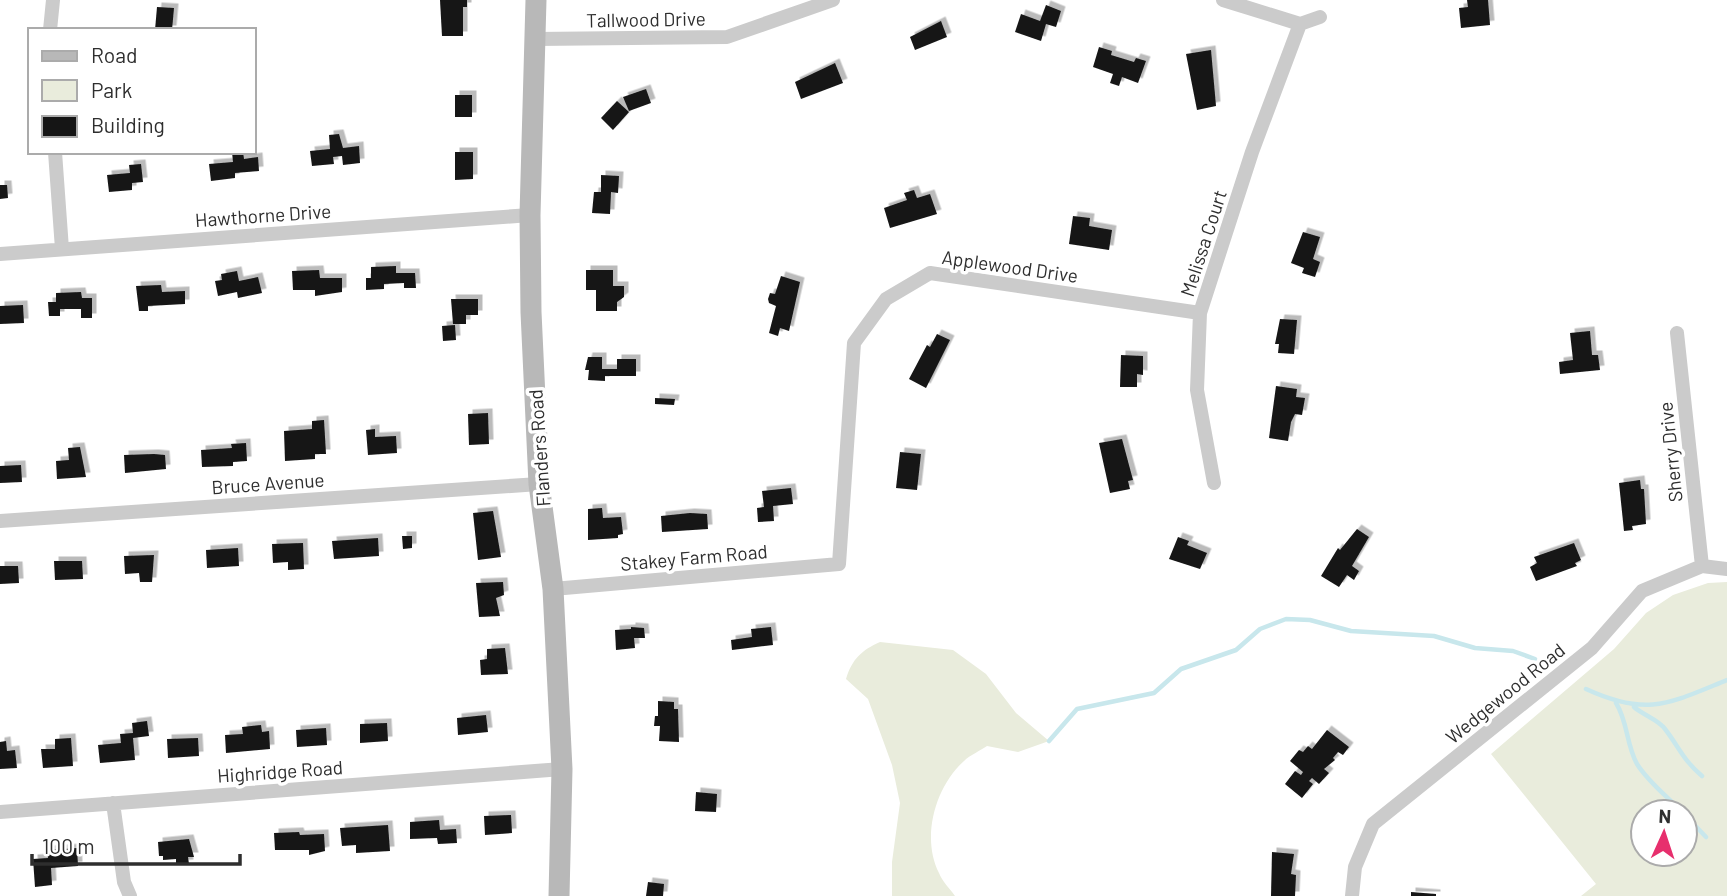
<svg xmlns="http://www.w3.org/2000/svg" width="1727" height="896" font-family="Barlow,sans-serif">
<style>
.green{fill:#e9ecdc;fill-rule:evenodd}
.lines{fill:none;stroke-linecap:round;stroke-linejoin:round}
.stream{stroke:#c8e7ec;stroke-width:4.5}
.building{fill:#151515;filter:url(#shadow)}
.street{stroke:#cbcbcb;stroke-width:14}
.secondary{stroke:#b8b8b8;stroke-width:21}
.labels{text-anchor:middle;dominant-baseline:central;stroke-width:7;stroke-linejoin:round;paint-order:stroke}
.street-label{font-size:19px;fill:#2e2e2e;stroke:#fff}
</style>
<defs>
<filter id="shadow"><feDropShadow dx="4.5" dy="-4.5" stdDeviation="0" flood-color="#0004"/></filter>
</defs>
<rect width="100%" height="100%" fill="#fff"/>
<path class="green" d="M1727 582V896H1581L1596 884 1491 754 1614 649 1646 613 1673 595 1708 583ZM1685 812V854H1643V812Z
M880 642 953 650 986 674 1016 713 1049 741 1018 752 987 746C980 751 970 755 964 761 935 787 921 838 939 873 942 881 950 889 955 896H892V862L900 803 892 765 868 699 846 679C852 659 862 650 880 642Z"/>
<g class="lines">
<path class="stream" d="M1586 689C1647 717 1668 704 1727 680
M1616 703C1628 722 1626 744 1637 764 1649 783 1667 796 1682 812
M1634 707C1643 715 1659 720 1665 729 1679 747 1683 760 1702 776
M1049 741 1077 709 1154 693 1181 669 1236 650 1260 629 1286 619 1310 620 1351 631 1434 636 1475 648 1513 651 1535 659
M1685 815 1706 837"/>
</g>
<path class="building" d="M440 0H467V7H463V36H442Z
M1467 0H1488L1490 25 1461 28 1459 8 1468 7Z
M1046 5 1061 11 1056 27 1046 24 1041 41 1015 32 1021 14 1040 21Z
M157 7 174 8 172 30H155Z
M941 21 947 37 915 50 910 37Z
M1099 47 1112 51 1111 55 1134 62 1136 58 1146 61 1138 83 1122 77 1119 86 1110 83 1113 74 1093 67Z
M1211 50 1216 106 1197 110 1186 54Z
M835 63 843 83 801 99 795 82Z
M646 89 651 103 629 111 623 97Z
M455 95H472V117H455Z
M617 101 629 112 613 130 601 118Z
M339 134 343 148 359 146 360 163 343 165 342 156 333 157 334 164 312 166 310 151 330 149 329 135Z
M232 152H243L244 159 258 157 259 171 235 173V178L211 181 209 164 233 162Z
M455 152H473V179L455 180Z
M141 164 143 182 132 183V190L109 192 107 175 130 173 129 165Z
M601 175 619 176 618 193 611 192 610 214 592 213 594 192H601Z
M0 185H7L8 198 0 199Z
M914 190 917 198 930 194 937 214 890 228 884 208 907 200 904 193Z
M1073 216 1090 218 1089 226 1112 230 1109 250 1069 244Z
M1303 232 1320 237 1313 259 1320 262 1315 277 1302 273 1304 268 1291 263Z
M396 266V273H415L416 288H404V283L384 284V289L366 290V278H371V267Z
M319 270 320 278H342V292L315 296V290H293L292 271Z
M586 270H613V286H624V297L617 302V311H596V290H586Z
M237 271 239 281 258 277 262 293 238 298 237 292 218 296 215 281 222 280 221 274Z
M781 276 800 282 789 331 780 328 778 336 769 333 776 306 769 303 768 299 770 293 775 294Z
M161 285 162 292 185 291V304L148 306V311H139L136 286Z
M81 292 82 298H92V318H81V309H60V316H49L48 302H56V293Z
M451 299H478V315H466V324H453Z
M23 305 24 323 0 324V306Z
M1280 319 1297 320 1294 354 1278 353 1279 344H1275Z
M455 325 456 340 443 341 442 326Z
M1590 331 1592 355H1598L1600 370 1560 374 1559 362 1573 360 1570 333Z
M937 334 950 340 926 388 909 379 927 345 930 347Z
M1121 355 1143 356V375L1137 374V387H1120Z
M588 357H602V369H617V359H636V376H605V381L588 380 589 370H585Z
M1276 386 1297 389 1296 397 1305 398 1302 415 1295 414 1291 422 1288 441 1269 438Z
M655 398 675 399 674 405 655 404Z
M488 413 489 444 469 445 468 414Z
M324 420 326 454H315V459L285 461 284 431 312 429V421Z
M375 429V437L396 436 397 453 368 455 366 430Z
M1122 439 1133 480 1128 481 1130 489 1110 493 1099 443Z
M246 443 247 461 233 462V466L202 467 201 450 232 448 231 444Z
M80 447 86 477 57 479 56 461 69 460 68 448Z
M900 452 921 454 917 490 896 488Z
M154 454 165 455 166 469 125 473 124 455Z
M21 465 22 482 0 483V466Z
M1640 480 1641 489H1644L1646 524 1632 526 1633 530 1624 531 1619 483Z
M791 488 793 504 773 506 774 521 758 522 757 508 764 507 762 491Z
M602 508 603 518 621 517 623 534 618 535V538L588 540V509Z
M493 511 501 557 478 560 473 513Z
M690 513 707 514 708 529 662 532 661 516Z
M1357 529 1369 537 1352 566 1359 571 1354 580 1347 575 1339 587 1321 576 1338 548 1340 550Z
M402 536H412V548L403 549Z
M1178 537 1189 541 1187 545 1207 553 1200 569 1169 559Z
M378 538 379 556 334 559 332 541Z
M303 543 304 569 288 570V562L273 563 272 544Z
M1574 543 1581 560 1575 563 1577 566 1536 581 1530 567 1537 563 1534 557Z
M238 548 239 566 207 568 206 550Z
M154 555 152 582H140L139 573 125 574 124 556Z
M54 561H82L83 579 55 580Z
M0 566H18L19 583 0 584Z
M503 582 504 595 496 598 500 616 479 617 476 583Z
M631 627 644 628 645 638H634L635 648 616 650 615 630 631 629Z
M771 627 773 645 732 650 731 640 752 637 751 629Z
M505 648 508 674 481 675 480 660 487 659V649Z
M658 701 674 702V709H678L679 742 659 741 660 726H654L655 716H658Z
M486 715 488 732 458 735 457 718Z
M147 721 149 736 133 738 135 760 100 763 98 745 121 743 120 734 133 733 132 723Z
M387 723 388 741 360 743V724Z
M261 725 262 732 269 731 270 749 226 753 225 735 243 734 242 727Z
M326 728 327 745 297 747 296 730Z
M1327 730 1349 747 1343 755 1338 752 1333 758 1335 760 1324 769 1329 773 1319 784 1312 778 1309 781 1313 784 1302 798 1285 784 1295 771 1301 775 1303 772 1290 761 1299 750 1303 752 1308 746 1312 749Z
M71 738 73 766 43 768 41 749H55V739Z
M198 738 199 756 168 758 167 739Z
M6 741 7 751 15 750 17 768 0 769V742Z
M696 792 717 794 716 812 695 811Z
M511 815 512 833 485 835 484 816Z
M439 820 440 830 456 829 457 843 438 844 437 838 410 839V822Z
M388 825 390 851 356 853V845L342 846 340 828Z
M299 832 300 835 324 834 325 851 309 855V850H275L274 833Z
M189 839 194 857H188L189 864 176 865V859L163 860V856H159L158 842Z
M77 848 78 866 51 868 52 885 35 887 33 859 48 858 47 850Z
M1272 852 1294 854 1291 874 1296 875 1295 896H1271Z
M648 882 664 884 663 896H646Z
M1411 892 1436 894V896H1411Z"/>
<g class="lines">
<path class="street" d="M1223 0 1300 24 1320 17
M50 30 53 0
M536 39 727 37 833 0
M55 152 62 249
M0 254 530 215
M1677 333 1702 566
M1214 483 1197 390 1200 313 1252 152 1300 24
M0 521 539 484
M553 589 839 564 854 343 886 299 930 273 1200 313
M113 803 124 882 130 896
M0 812 562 769
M1352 896 1355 867 1373 824 1592 648 1642 591 1702 566 1727 569"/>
<path class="secondary" d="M536 0 530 215 531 312 539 484 553 589 562 769 559 896"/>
</g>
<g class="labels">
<g class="street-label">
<text transform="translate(646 19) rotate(-1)">Tallwood Drive</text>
<text transform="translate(263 215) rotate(-4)">Hawthorne Drive</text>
<text transform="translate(1203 243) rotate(-72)">Melissa Court</text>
<text transform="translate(1010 266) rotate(8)">Applewood Drive</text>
<text transform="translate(539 448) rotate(-94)">Flanders Road</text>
<text transform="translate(1670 452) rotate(-96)">Sherry Drive</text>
<text transform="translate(268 483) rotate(-4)">Bruce Avenue</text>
<text transform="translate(694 557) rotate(-5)">Stakey Farm Road</text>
<text transform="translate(1505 693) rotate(-39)">Wedgewood Road</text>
<text transform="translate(280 771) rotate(-4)">Highridge Road</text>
</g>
</g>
<rect x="28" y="28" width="228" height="126" fill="#ffffff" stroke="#ababab" stroke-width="2"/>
<rect x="42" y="51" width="35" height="10" fill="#b8b8b8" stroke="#ababab" stroke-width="2"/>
<text x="91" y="63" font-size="21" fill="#2e2e2e">Road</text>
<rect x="42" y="80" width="35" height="21" fill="#e9ecdc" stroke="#ababab" stroke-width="2"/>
<text x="91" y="98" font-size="21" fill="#2e2e2e">Park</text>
<rect x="42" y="116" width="35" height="21" fill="#151515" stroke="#ababab" stroke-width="2"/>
<text x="91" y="133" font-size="21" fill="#2e2e2e">Building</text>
<g transform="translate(1664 833) rotate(3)"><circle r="33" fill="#ffffff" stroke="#ababab" stroke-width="2"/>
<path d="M0-5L12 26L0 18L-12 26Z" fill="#e72f6d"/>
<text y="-10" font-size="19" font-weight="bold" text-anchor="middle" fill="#2e2e2e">N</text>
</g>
<path d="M32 854v10h208v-10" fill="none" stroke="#2e2e2e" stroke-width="3.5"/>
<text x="42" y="854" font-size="21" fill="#2e2e2e" stroke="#ffffff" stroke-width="5" paint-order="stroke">100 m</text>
</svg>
